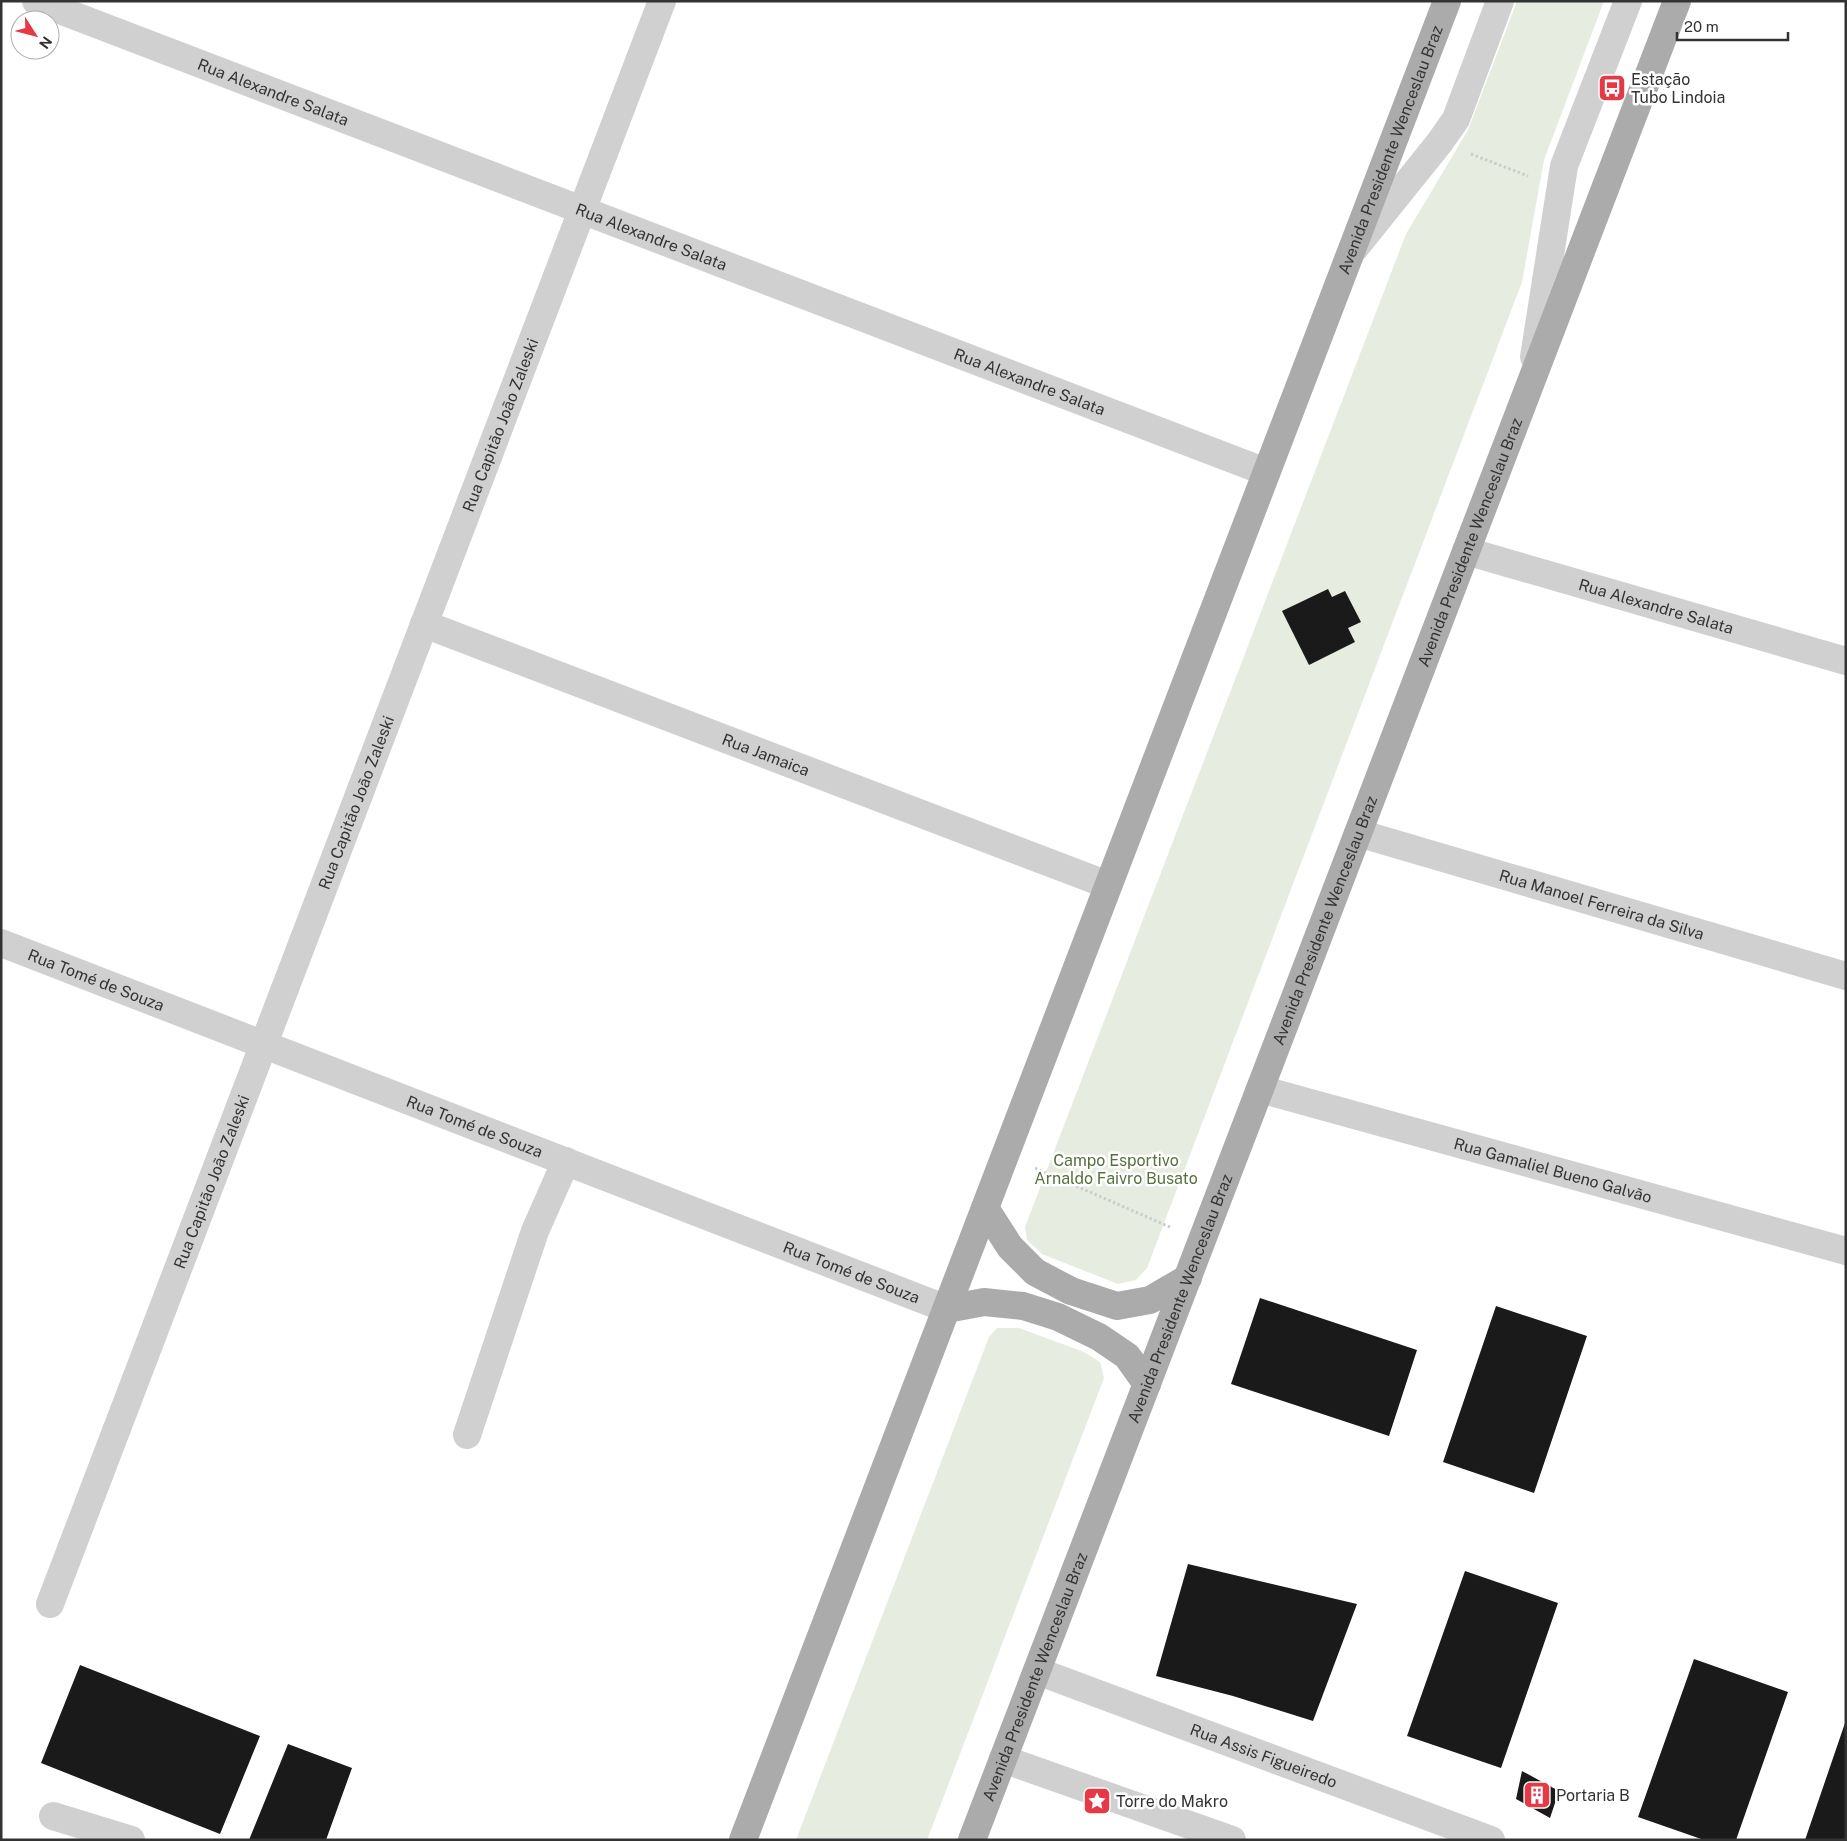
<svg xmlns="http://www.w3.org/2000/svg" width="1847" height="1841" font-family="'Public Sans',sans-serif">
<style>
.green{fill:#e6ecdf}
.building{fill:#1a1a1a}
.lines{fill:none;stroke-linecap:round;stroke-linejoin:round}
.path{stroke:#cdcdcd;stroke-width:3;stroke-dasharray:2.5 2.5;stroke-linecap:butt}
.minor{stroke:#d0d0d0;stroke-width:28}
.major{stroke:#ababab;stroke-width:28}
.labels{text-anchor:middle;dominant-baseline:central;stroke-width:5;stroke-linejoin:round;paint-order:stroke}
.poi-label{font-size:16px;fill:#333;stroke:#fff;text-anchor:start}
.street-label{font-size:16px;fill:#333;stroke:#fff}
.park-label{font-size:16px;fill:#56703f;stroke:#fff}
</style>
<rect width="100%" height="100%" fill="#fff"/>
<path class="green" d="M1517 1H1604L1544 160 1522 282 1147 1268 1136 1280 1118 1284 1042 1254 1027 1240 1025 1227 1406 234 1468 130Z
M997 1328H1019L1084 1352 1100 1362 1104 1378 927 1840H796L989 1337Z"/>
<path class="building" d="M1328 589 1332 597 1345 591 1361 622 1348 628 1355 642 1309 665 1282 611Z
M1260 1298 1417 1350 1389 1436 1231 1384Z
M1496 1306 1587 1336 1534 1493 1443 1462Z
M1188 1564 1357 1604 1313 1721 1233 1696 1156 1676Z
M1465 1571 1558 1603 1501 1768 1407 1736Z
M1694 1659 1788 1692 1736 1840H1704L1638 1817Z
M80 1665 260 1736 220 1834 41 1763Z
M1845 1723 1846 1840H1805Z
M288 1744 352 1768 326 1840H249Z
M1522 1771 1559 1791 1550 1818 1516 1799Z"/>
<g class="lines">
<path class="path" d="M1471 154 1528 176
M1035 1168 1172 1228"/>
<g class="minor">
<path id="s1" d="M36 1 1266 472"/>
<path d="M1354 249 1440 142 1456 119 1500 1"/>
<path d="M1534 357 1564 166 1628 1"/>
<path id="s2" d="M1466 551 1846 661"/>
<path id="s3" d="M424 624 1108 885"/>
<path id="s4" d="M1358 833 1846 976"/>
<path id="s5" d="M1 943 947 1309"/>
<path id="s6" d="M1260 1089 1846 1251"/>
<path d="M467 1435 535 1231 566 1161"/>
<path id="s7" d="M50 1604 662 1"/>
<path id="s8" d="M1037 1671 1491 1840"/>
<path d="M1003 1759 1232 1840"/>
<path d="M53 1816 131 1840"/>
</g>
<g class="major">
<path d="M985 1208 1010 1247 1035 1272 1071 1291 1117 1306 1150 1300 1188 1278"/>
<path d="M947 1309 984 1302 1023 1306 1058 1317 1099 1337 1127 1356 1147 1384"/>
<path id="s9" d="M743 1840 1447 1"/>
<path id="s10" d="M972 1840 1677 1"/>
</g>
</g>
<defs>
<g id="bus-square" transform="scale(1.4375)"><rect x="-9" y="-9" width="18" height="18" rx="4" fill="#e63946" stroke="#fff"/><path d="M-5-6H5V4H4V6H2V4H-2V6H-4V4H-5ZM-3.5-4V0h7V-4ZM-3.5 1.2v1.5H-2V1.2ZM2 1.2v1.5H3.5V1.2Z" fill="#fff"/></g>
<g id="building-square" transform="scale(1.4375)"><rect x="-9" y="-9" width="18" height="18" rx="4" fill="#e63946" stroke="#fff"/><path d="M-4-6H4V6H1V3H-1V6H-4ZM-2.5-4.3h1.7v1.8h-1.7ZM.8-4.3h1.7v1.8H.8ZM-2.5-1h1.7V.8h-1.7ZM.8-1h1.7V.8H.8Z" fill="#fff"/></g>
<g id="sight-square" transform="scale(1.4375)"><rect x="-9" y="-9" width="18" height="18" rx="4" fill="#e63946" stroke="#fff"/><path d="M0-6L1.8-2.2L6-1.7L2.9 1.2L3.7 5.4L0 3.3L-3.7 5.4L-2.9 1.2L-6-1.7L-1.8-2.2Z" fill="#fff"/></g>
</defs>
<g fill-rule="evenodd">
<use href="#bus-square" x="1612" y="88"/>
<use href="#building-square" x="1537" y="1795"/>
<use href="#sight-square" x="1097" y="1801"/>
</g>
<g class="labels">
<g class="poi-label">
<text x="1631" y="79">Estação<tspan x="1631" dy="18">Tubo Lindoia</tspan></text>
<text x="1556" y="1795">Portaria B</text>
<text x="1116" y="1801">Torre do Makro</text>
</g>
<g class="street-label">
<text stroke="none"><textPath href="#s1" startOffset="254">Rua Alexandre Salata</textPath></text>
<text stroke="none"><textPath href="#s9" startOffset="1810">Avenida Presidente Wenceslau Braz</textPath></text>
<text stroke="none"><textPath href="#s1" startOffset="659">Rua Alexandre Salata</textPath></text>
<text stroke="none"><textPath href="#s1" startOffset="1064">Rua Alexandre Salata</textPath></text>
<text stroke="none"><textPath href="#s7" startOffset="1262">Rua Capitão João Zaleski</textPath></text>
<text stroke="none"><textPath href="#s10" startOffset="1390">Avenida Presidente Wenceslau Braz</textPath></text>
<text stroke="none"><textPath href="#s2" startOffset="198">Rua Alexandre Salata</textPath></text>
<text stroke="none"><textPath href="#s3" startOffset="366">Rua Jamaica</textPath></text>
<text stroke="none"><textPath href="#s7" startOffset="858">Rua Capitão João Zaleski</textPath></text>
<text stroke="none"><textPath href="#s4" startOffset="254">Rua Manoel Ferreira da Silva</textPath></text>
<text stroke="none"><textPath href="#s10" startOffset="985">Avenida Presidente Wenceslau Braz</textPath></text>
<text stroke="none"><textPath href="#s5" startOffset="102">Rua Tomé de Souza</textPath></text>
<text stroke="none"><textPath href="#s5" startOffset="508">Rua Tomé de Souza</textPath></text>
<text stroke="none"><textPath href="#s6" startOffset="304">Rua Gamaliel Bueno Galvão</textPath></text>
<text stroke="none"><textPath href="#s7" startOffset="452">Rua Capitão João Zaleski</textPath></text>
<text stroke="none"><textPath href="#s5" startOffset="912">Rua Tomé de Souza</textPath></text>
<text stroke="none"><textPath href="#s10" startOffset="580">Avenida Presidente Wenceslau Braz</textPath></text>
<text stroke="none"><textPath href="#s10" startOffset="175">Avenida Presidente Wenceslau Braz</textPath></text>
<text stroke="none"><textPath href="#s8" startOffset="242">Rua Assis Figueiredo</textPath></text>
</g>
<g class="park-label">
<text x="1116" y="1160">Campo Esportivo<tspan x="1116" dy="18">Arnaldo Faivro Busato</tspan></text>
</g>
</g>
<rect width="1847" height="1841" fill="none" stroke="#333333" stroke-width="5"/>
<g transform="translate(35 35) rotate(126)"><circle r="24" fill="#ffffff" stroke="#adadad"/>
<path d="M0-4L9 19L0 12L-9 19Z" fill="#e63946"/>
<text y="-8" font-size="14" font-weight="bold" text-anchor="middle" fill="#333333">N</text>
</g>
<path d="M1677 32v8h111v-8" fill="none" stroke="#333333" stroke-width="2.5"/>
<text x="1684" y="32" font-size="15" fill="#333333" stroke="#ffffff" stroke-width="4" paint-order="stroke">20 m</text>
</svg>
